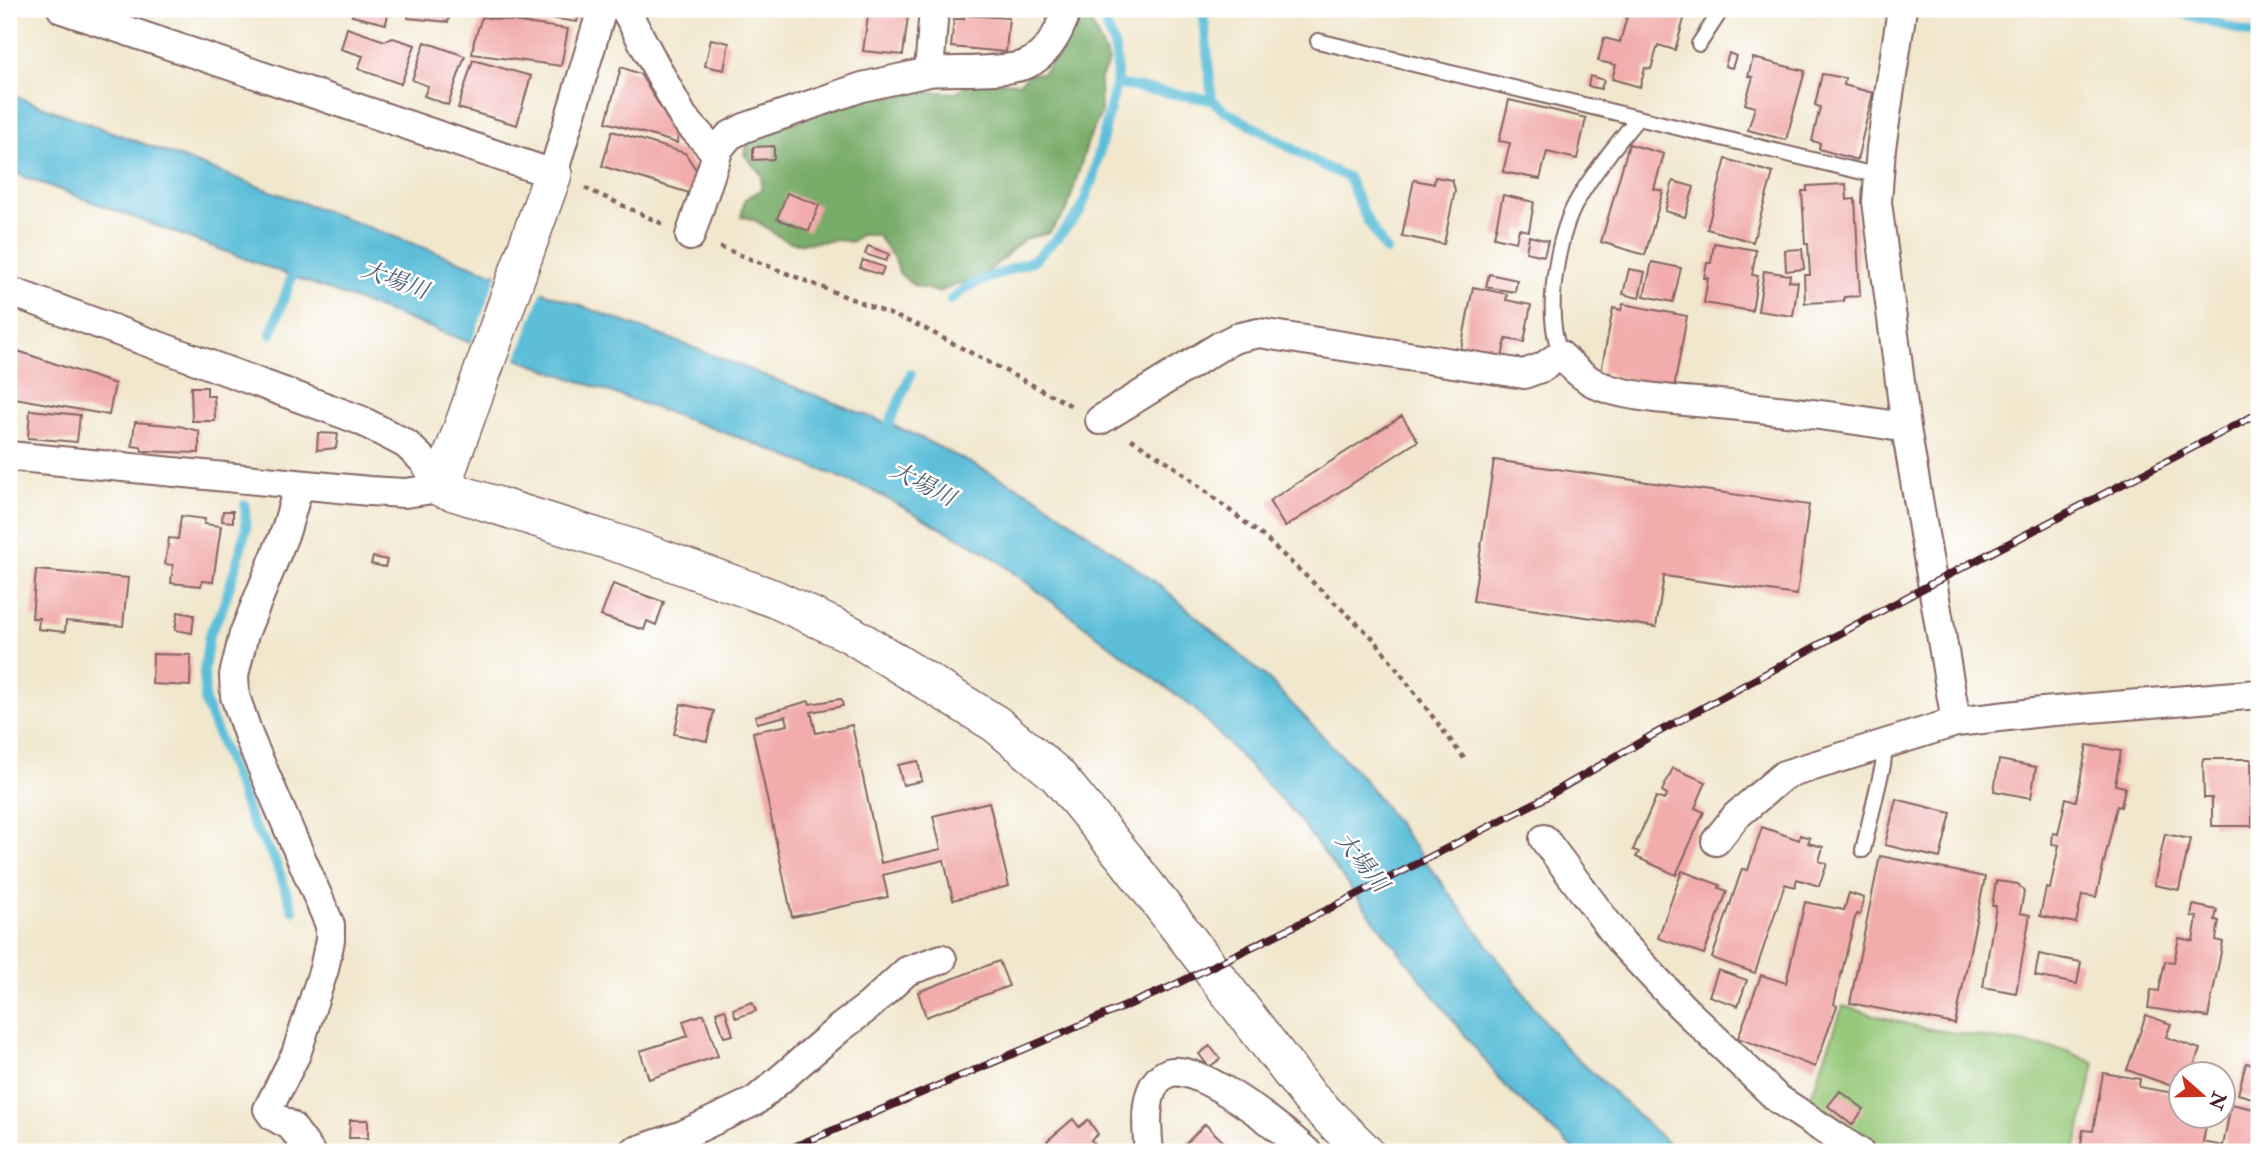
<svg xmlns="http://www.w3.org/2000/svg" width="2268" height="1161" font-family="'IM FELL Double Pica','Noto Serif JP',serif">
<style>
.green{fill:#96c879;stroke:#707452;stroke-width:2}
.forest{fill:#78ac69;stroke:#61664a;stroke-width:2}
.water{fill:#5bbed9;stroke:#526e82;stroke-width:2}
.pier{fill:#f1e7cd}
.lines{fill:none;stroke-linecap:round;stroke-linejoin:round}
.stream{stroke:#5bbed9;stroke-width:10}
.building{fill:#f1acab}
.service-casing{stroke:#846564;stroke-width:18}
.minor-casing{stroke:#846564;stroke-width:32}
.tertiary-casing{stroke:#846564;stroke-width:40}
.path{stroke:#846564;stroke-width:4.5;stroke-dasharray:5 5;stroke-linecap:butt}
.service{stroke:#fff;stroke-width:14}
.minor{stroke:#fff;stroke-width:28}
.tertiary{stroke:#fff;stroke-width:37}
.rail-casing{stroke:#4a1f2b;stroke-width:8}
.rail{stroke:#fff;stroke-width:5;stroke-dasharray:16;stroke-linecap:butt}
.labels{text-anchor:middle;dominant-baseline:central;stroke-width:5;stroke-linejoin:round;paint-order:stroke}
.water-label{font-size:23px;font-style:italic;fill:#515f71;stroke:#fff}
</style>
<rect width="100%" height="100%" fill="#fff"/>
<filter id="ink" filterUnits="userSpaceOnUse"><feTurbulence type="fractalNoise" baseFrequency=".0143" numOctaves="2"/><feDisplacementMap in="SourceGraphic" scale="14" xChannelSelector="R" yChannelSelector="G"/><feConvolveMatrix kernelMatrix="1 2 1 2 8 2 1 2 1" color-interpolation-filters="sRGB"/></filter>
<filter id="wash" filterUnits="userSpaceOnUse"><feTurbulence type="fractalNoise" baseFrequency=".00686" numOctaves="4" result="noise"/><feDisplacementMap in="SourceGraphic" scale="28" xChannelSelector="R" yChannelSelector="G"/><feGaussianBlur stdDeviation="1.57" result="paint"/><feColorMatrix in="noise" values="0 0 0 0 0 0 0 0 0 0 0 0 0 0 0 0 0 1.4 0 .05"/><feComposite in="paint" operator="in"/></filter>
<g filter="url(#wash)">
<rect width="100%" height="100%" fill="#f1e7cd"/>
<path class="green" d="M1843 1006 1917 1027 2064 1050 2095 1063 2075 1152 2038 1147 2037 1152H1886L1850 1129 1810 1099Z"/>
<path class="forest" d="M1082 13 1091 22 1109 61 1100 80 1101 113 1088 141 1067 210 1049 233 1024 239 986 274 938 292 913 285 899 273 896 261 877 235H860L852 242C831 236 812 247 791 242 771 237 765 219 741 217L745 199 761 190 762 175 744 154 749 140 866 94 891 97 908 90 956 93 971 80 1019 83 1030 74 1042 73 1056 58 1073 20Z"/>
<path class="water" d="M9 94 684 344 909 432 1036 496 1162 587 1267 678 1364 779 1561 1043 1677 1152H1576L1506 1087 1378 925 1294 813 1196 710 986 552 867 488 751 442 477 345 9 171Z"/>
<path class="pier" d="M498 271 543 288 515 363 470 347Z"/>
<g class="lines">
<path class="stream" d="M1097 9C1112 34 1120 55 1116 84
M2169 9 2259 36
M1212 100 1222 109 1325 167 1348 177 1364 214 1386 251
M951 300 968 286 1034 260 1057 238 1080 212 1092 181 1116 84 1212 100 1203 9
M271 334 296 265
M884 436 911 374
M245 505 246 529 236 566 223 607 209 635 204 671 205 702 253 825 274 858 293 910"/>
</g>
<g id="blocks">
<path class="building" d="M354 9H389L386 24 352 16Z
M409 9H451L448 22 408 18Z
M474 9H521L520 17Z
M532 9H580L577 22 541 17V12Z
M869 9H909L903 55 863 51Z
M1629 9H1687L1675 50 1658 45 1651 69 1645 68 1640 87 1612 79 1616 65 1598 61 1604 38 1620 42Z
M964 15 1009 18 1006 52 951 47 954 19H964Z
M482 17 568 29 561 66 472 54 474 41Z
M347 28 385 41 393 38 415 45 401 84 358 69 363 56 341 49Z
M711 39 729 43 724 70 705 66Z
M425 42 465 56 448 105 424 96 428 86 412 80Z
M1729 53 1736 56 1732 68 1725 66Z
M1753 58 1805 71 1786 140 1748 130 1755 107 1745 104 1753 77 1748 76Z
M473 60 531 76 517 125 458 108Z
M621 67 640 74 678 135 677 143 606 122Z
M1822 74 1845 78 1844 85 1873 93 1857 160 1819 149 1820 143 1812 141 1820 107 1815 105Z
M1590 76 1604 80 1601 89 1588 86Z
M1509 100 1586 118 1577 159 1547 152 1540 179 1503 172 1510 143 1499 141Z
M612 131 685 153 697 171 689 193 602 166Z
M1629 144 1664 154 1654 189 1663 191 1645 255 1601 242Z
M774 146V159L753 160V147Z
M1726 159 1773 173 1753 242 1707 229Z
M1435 177 1452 180 1455 190 1444 244 1402 236 1414 180 1434 184Z
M1673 181 1694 187 1685 217 1665 211Z
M1846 184 1847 200 1855 199 1860 296 1844 297V301L1805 303 1804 275H1810L1808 244H1805L1802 191H1807V186Z
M787 193 819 205 809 231 777 219Z
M1503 195 1534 202 1529 231 1519 229 1516 242 1494 237Z
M1529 236 1548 241 1544 256 1526 252Z
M1714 243 1756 250 1752 275 1758 276 1752 311 1704 303 1708 278H1704L1707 263H1711Z
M868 246 889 254 886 261 865 254Z
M1802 249 1804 269 1786 271 1785 250Z
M863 260 884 267 881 275 860 268Z
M1652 262 1681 268 1673 302 1644 296Z
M1629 269 1645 272 1639 298 1623 294Z
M1764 271 1790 275 1789 281 1798 282 1793 316 1758 311Z
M1489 274 1517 280 1515 292 1486 287Z
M1473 287 1507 294 1506 300 1531 305 1524 342 1506 339 1501 362 1460 354Z
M1623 304 1687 316 1674 388 1610 376V373L1601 372 1613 308 1621 310Z
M9 348 115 384 109 415 9 397Z
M191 387H207V396H214L215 421H192Z
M30 410 80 415 77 442 28 438Z
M1402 416 1418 441 1285 527 1269 501Z
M135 422 179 426 199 431V453L142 451 141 447 132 446Z
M318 433 338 434 336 448 317 450Z
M1494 460 1809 505 1797 595 1664 576 1656 627 1473 601Z
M223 511H233V522L222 521Z
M181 516 205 519 204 524 221 526 213 582 202 581 201 586 171 583 173 565 165 564 169 538 178 539Z
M373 557 387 560 385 567 371 564Z
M36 570 128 578 123 626 66 621 65 632 38 629 39 618H32Z
M613 584 664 602 656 625 647 621 644 630 601 616Z
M178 612 194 615 192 633 175 630Z
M153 654 191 655 190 686 152 684Z
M841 699 843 706 811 712 816 733 852 725 881 863 941 849 933 816 989 802 1009 886 953 900 944 860 883 875 888 897 792 917 753 732 788 725 786 716 757 723 755 716 809 701 810 704Z
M681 704 714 711 707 741 674 734Z
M2087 745 2121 751 2115 785 2125 787 2121 807 2117 806 2096 897 2082 895 2076 923 2040 916 2046 888 2050 889 2059 845 2052 844 2053 833 2058 834 2066 798 2076 801Z
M2203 759H2251L2252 826H2212V798H2204Z
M1999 760 2036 767 2031 798 1994 791Z
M918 761 922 781 903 785 898 765Z
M1673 768 1706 782 1695 808 1704 812 1676 875 1636 857 1639 852 1633 850 1656 797 1664 800 1667 794 1662 791Z
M1896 799 1951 813 1940 858 1885 845Z
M1762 827 1799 840 1800 835 1810 838 1808 843 1823 847 1819 861 1827 864 1819 886 1797 879 1795 887 1785 884 1755 973 1712 958 1742 869 1748 870Z
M2165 834 2190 839 2179 890 2154 885Z
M1880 856 1985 877 1955 1024 1850 1003Z
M1682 871 1720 885 1719 888 1727 891 1704 954 1658 938Z
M1996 881 2018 884 2024 892 2020 913 2030 915 2016 993 1983 987 1996 906H1992Z
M1849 893 1864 898 1860 915 1856 914 1834 1004 1837 1006 1815 1067 1738 1038 1761 975 1786 983 1805 902 1844 910Z
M2193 905 2217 910 2215 920 2219 921 2216 940 2223 942 2208 1017 2148 1008 2151 990 2159 991 2165 961 2174 962 2179 938 2193 941 2197 917 2191 916Z
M2039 954 2081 962 2077 984 2035 976Z
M999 961 1009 986 926 1017 918 992Z
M1718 970 1747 980 1738 1006 1709 996Z
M752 1002 756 1011 736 1018 733 1009Z
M725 1009 733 1035 724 1037 716 1012Z
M704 1014 718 1056 649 1079 640 1051 688 1036 683 1021Z
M2146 1015 2171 1024 2166 1037 2200 1049 2191 1074H2180V1089L2127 1070Z
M1210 1046 1220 1059 1209 1067 1199 1054Z
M2246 1063 2259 1066V1100L2238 1094Z
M2103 1073 2140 1079 2139 1087 2180 1094V1116H2208L2203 1142 2223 1146 2231 1104 2259 1110V1152H2080L2083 1130 2093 1131Z
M1840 1091 1864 1109 1852 1125 1828 1106Z
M1073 1119 1079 1127 1088 1120 1098 1134 1091 1140 1102 1152H1056L1047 1141Z
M350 1120H368V1138H349Z
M1205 1124 1234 1152H1178Z"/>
</g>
</g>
<g filter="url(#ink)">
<use href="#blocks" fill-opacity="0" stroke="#846564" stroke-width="2"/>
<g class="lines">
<g class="service-casing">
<path id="service" d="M1318 41 1879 176
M1699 44 1722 9
M1560 355C1558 346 1555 337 1554 328 1549 292 1559 233 1577 201 1594 171 1616 144 1638 118
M1863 850 1883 765 1885 744"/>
</g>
<g class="minor-casing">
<path id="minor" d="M62 9 553 174 602 9
M625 9 683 117 717 154
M1902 9 1881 148 1877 202 1906 428 1956 722 2043 712 2259 694
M929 72C953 70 1006 73 1027 64 1049 54 1060 31 1067 9
M690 236 719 148 729 136 744 128 862 87 929 72 934 9
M9 291 360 420 406 444 423 460 441 488 405 493 369 491 9 456
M1100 420 1222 345 1236 338 1259 333 1524 374 1543 367 1560 355C1572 366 1583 378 1598 385 1627 398 1687 401 1719 404 1782 410 1844 417 1906 428
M299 485 286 530 244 634 234 675 235 696 249 737 330 925V940L324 969 296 1054 268 1109 273 1116 291 1126 310 1152
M1544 839 1622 943 1681 1006 1778 1099 1859 1152
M1716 841 1736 816 1784 775 1956 722
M633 1152 683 1135 755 1101 840 1028 869 1006 907 971 942 959
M1149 1152C1147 1130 1141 1084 1168 1073 1198 1061 1285 1132 1307 1152"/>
</g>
<g class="tertiary-casing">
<path id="tertiary" d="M553 174 441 488 632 548 775 599 850 634 996 724 1057 775 1126 859 1311 1099 1365 1152"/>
</g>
<path class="path" d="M585 188 663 224
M720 247 920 326 1072 406
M1131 439 1168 462 1265 538 1375 640 1466 761"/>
<use href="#service" class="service"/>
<use href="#minor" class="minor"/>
<use href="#tertiary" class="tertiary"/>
<g class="rail-casing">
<path id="rail" d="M782 1152 1168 988 1333 907 1539 801 1651 736 1931 584 2259 413"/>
</g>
<use href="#rail" class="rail"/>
</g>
</g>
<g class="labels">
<g class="water-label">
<text transform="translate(395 280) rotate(20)">大場川</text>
<text transform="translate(923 484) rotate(27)">大場川</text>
<text transform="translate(1362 862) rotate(51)">大場川</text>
</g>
</g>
<rect width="2268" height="1161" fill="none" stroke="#fff" stroke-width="35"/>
<g transform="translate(2202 1095) rotate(110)"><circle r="33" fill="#ffffff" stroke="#b7a5aa" stroke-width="2"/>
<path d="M0-5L12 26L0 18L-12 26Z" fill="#c8321e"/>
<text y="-10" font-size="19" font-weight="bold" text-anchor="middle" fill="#4a1f2b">N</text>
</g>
</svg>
